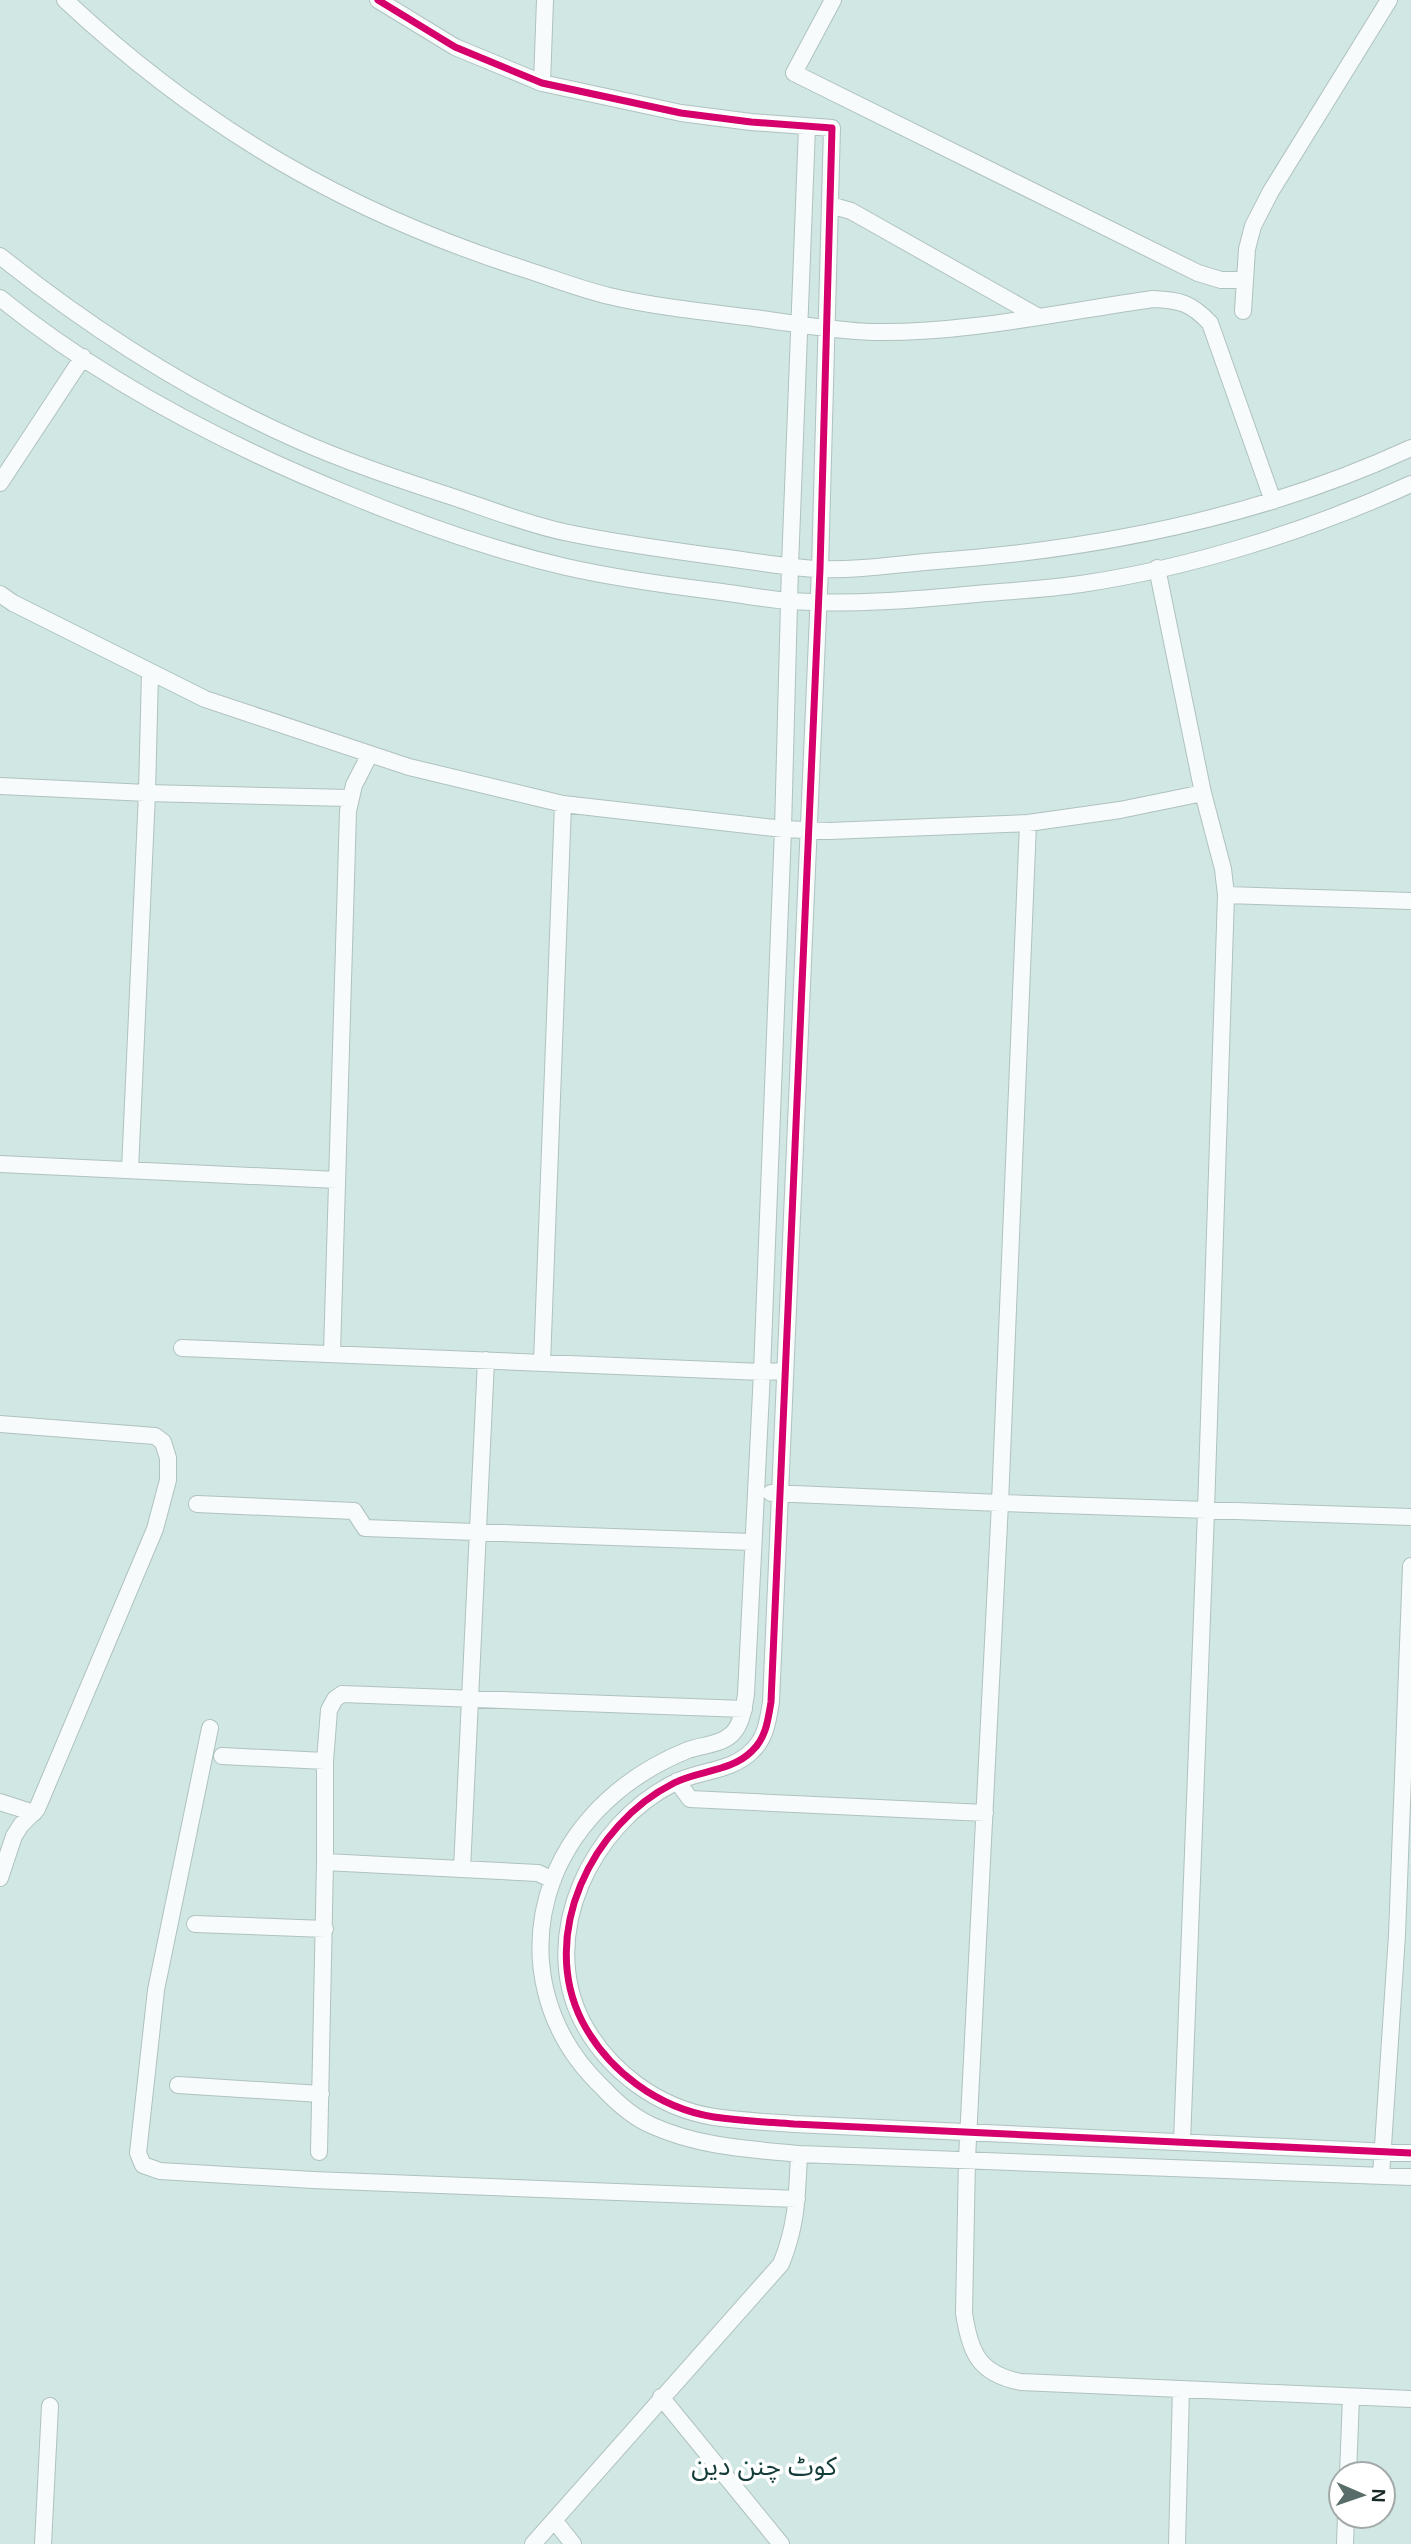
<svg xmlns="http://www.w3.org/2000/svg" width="1411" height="2544" font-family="Arial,'Noto Sans Arabic',sans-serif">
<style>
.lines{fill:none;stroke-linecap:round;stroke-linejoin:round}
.street-casing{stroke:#afc2bf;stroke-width:18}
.street{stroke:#f8fbfb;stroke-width:16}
.cycleway-casing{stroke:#fff;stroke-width:11}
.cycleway{stroke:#d6006c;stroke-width:7}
.labels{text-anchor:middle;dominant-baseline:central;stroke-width:7;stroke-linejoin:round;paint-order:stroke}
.quarter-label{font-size:26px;fill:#143c39;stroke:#fff}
</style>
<rect width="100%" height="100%" fill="#d0e7e4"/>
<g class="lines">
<g class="street-casing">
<path id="street" d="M65 0C202 128 346 212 524 269 552 278 580 289 609 296 656 307 706 312 754 318 793 323 832 331 872 332 964 334 1061 312 1153 299 1180 300 1191 303 1210 323L1273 501
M378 0 455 47 542 83 681 113 751 122 832 128 820 569 771 1702C768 1720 766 1738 752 1751 731 1772 699 1770 674 1783 592 1824 538 1934 582 2021 608 2071 658 2108 714 2117 741 2121 768 2122 794 2124L1411 2153
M833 0 794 73 1198 273 1221 280H1244
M542 83 545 0
M807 127 790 566 783 829 762 1372 746 1694C744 1707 742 1724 732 1734 720 1745 702 1745 688 1750 628 1774 577 1818 553 1879 525 1955 545 2033 603 2088 617 2103 634 2118 653 2126 700 2147 749 2149 799 2154L1411 2177
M830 205 851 211 1037 316
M0 256C90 328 188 391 293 438 346 462 401 480 456 498 491 510 527 524 564 532 615 543 668 550 720 557 752 561 785 567 817 569 857 571 898 564 937 561 1100 549 1262 517 1411 448
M0 298C105 383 228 446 352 496 422 525 493 550 566 567 615 578 665 585 714 591 739 594 764 599 789 601 851 605 915 600 976 594 1011 591 1047 589 1081 584 1190 568 1311 530 1411 484
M1243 311 1247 249 1253 226 1271 191 1389 0
M0 483 83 357
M1157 568 1203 793 1223 869 1226 895 1206 1511 1182 2142
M0 594 13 603 205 699 409 767 563 804 783 829 829 831 1028 823 1120 810 1203 793
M0 786 147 793 349 798
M1028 823 1000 1503 967 2159 964 2313C970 2353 979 2374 1021 2382L1411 2399
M1226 895 1411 901
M0 1164 337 1180
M130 1170 147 793 150 672
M182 1348 762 1372 785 1371
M332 1353 348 811 354 785 370 754
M542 1363 563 804
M0 1424 155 1436 163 1442 168 1458V1480L155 1529 37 1809 21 1825 14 1836 0 1878
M771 1493 1000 1503 1411 1517
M197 1504 354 1511 365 1528 752 1542
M210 1728 156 1990 138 2153 143 2165 160 2171 313 2180 797 2199
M222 1756 325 1761
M677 1781 690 1799 985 1813
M0 1802 34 1813
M325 1862V1761L329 1710 335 1699 342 1694 744 1709
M462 1869 486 1360
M195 1924 325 1929
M178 2085 321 2094
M319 2152 325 1862 538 1873 553 1880
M1381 2176 1397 1935 1411 1566
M661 2397 781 2544
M1348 2474 1351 2397
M554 2520 573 2544
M43 2544 50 2406
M533 2544 781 2264C797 2225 797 2196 799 2154
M1177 2544 1181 2389
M1345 2544 1346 2516"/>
</g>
<use href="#street" class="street"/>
<g class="cycleway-casing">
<path id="cycleway" d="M378 0 455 47 542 83 681 113 751 122 832 128 820 569 771 1702C768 1720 766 1738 752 1751 731 1772 699 1770 674 1783 592 1824 538 1934 582 2021 608 2071 658 2108 714 2117 741 2121 768 2122 794 2124L1411 2153"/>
</g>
<use href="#cycleway" class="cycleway"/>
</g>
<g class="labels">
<g class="quarter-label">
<text x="764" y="2466">کوٹ چنن دین</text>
</g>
</g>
<g transform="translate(1362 2495) rotate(92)"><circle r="33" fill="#ffffff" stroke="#a3a9a9" stroke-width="2"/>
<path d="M0-5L12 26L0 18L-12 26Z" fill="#586c69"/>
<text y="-10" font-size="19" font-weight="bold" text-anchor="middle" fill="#182927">N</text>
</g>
</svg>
